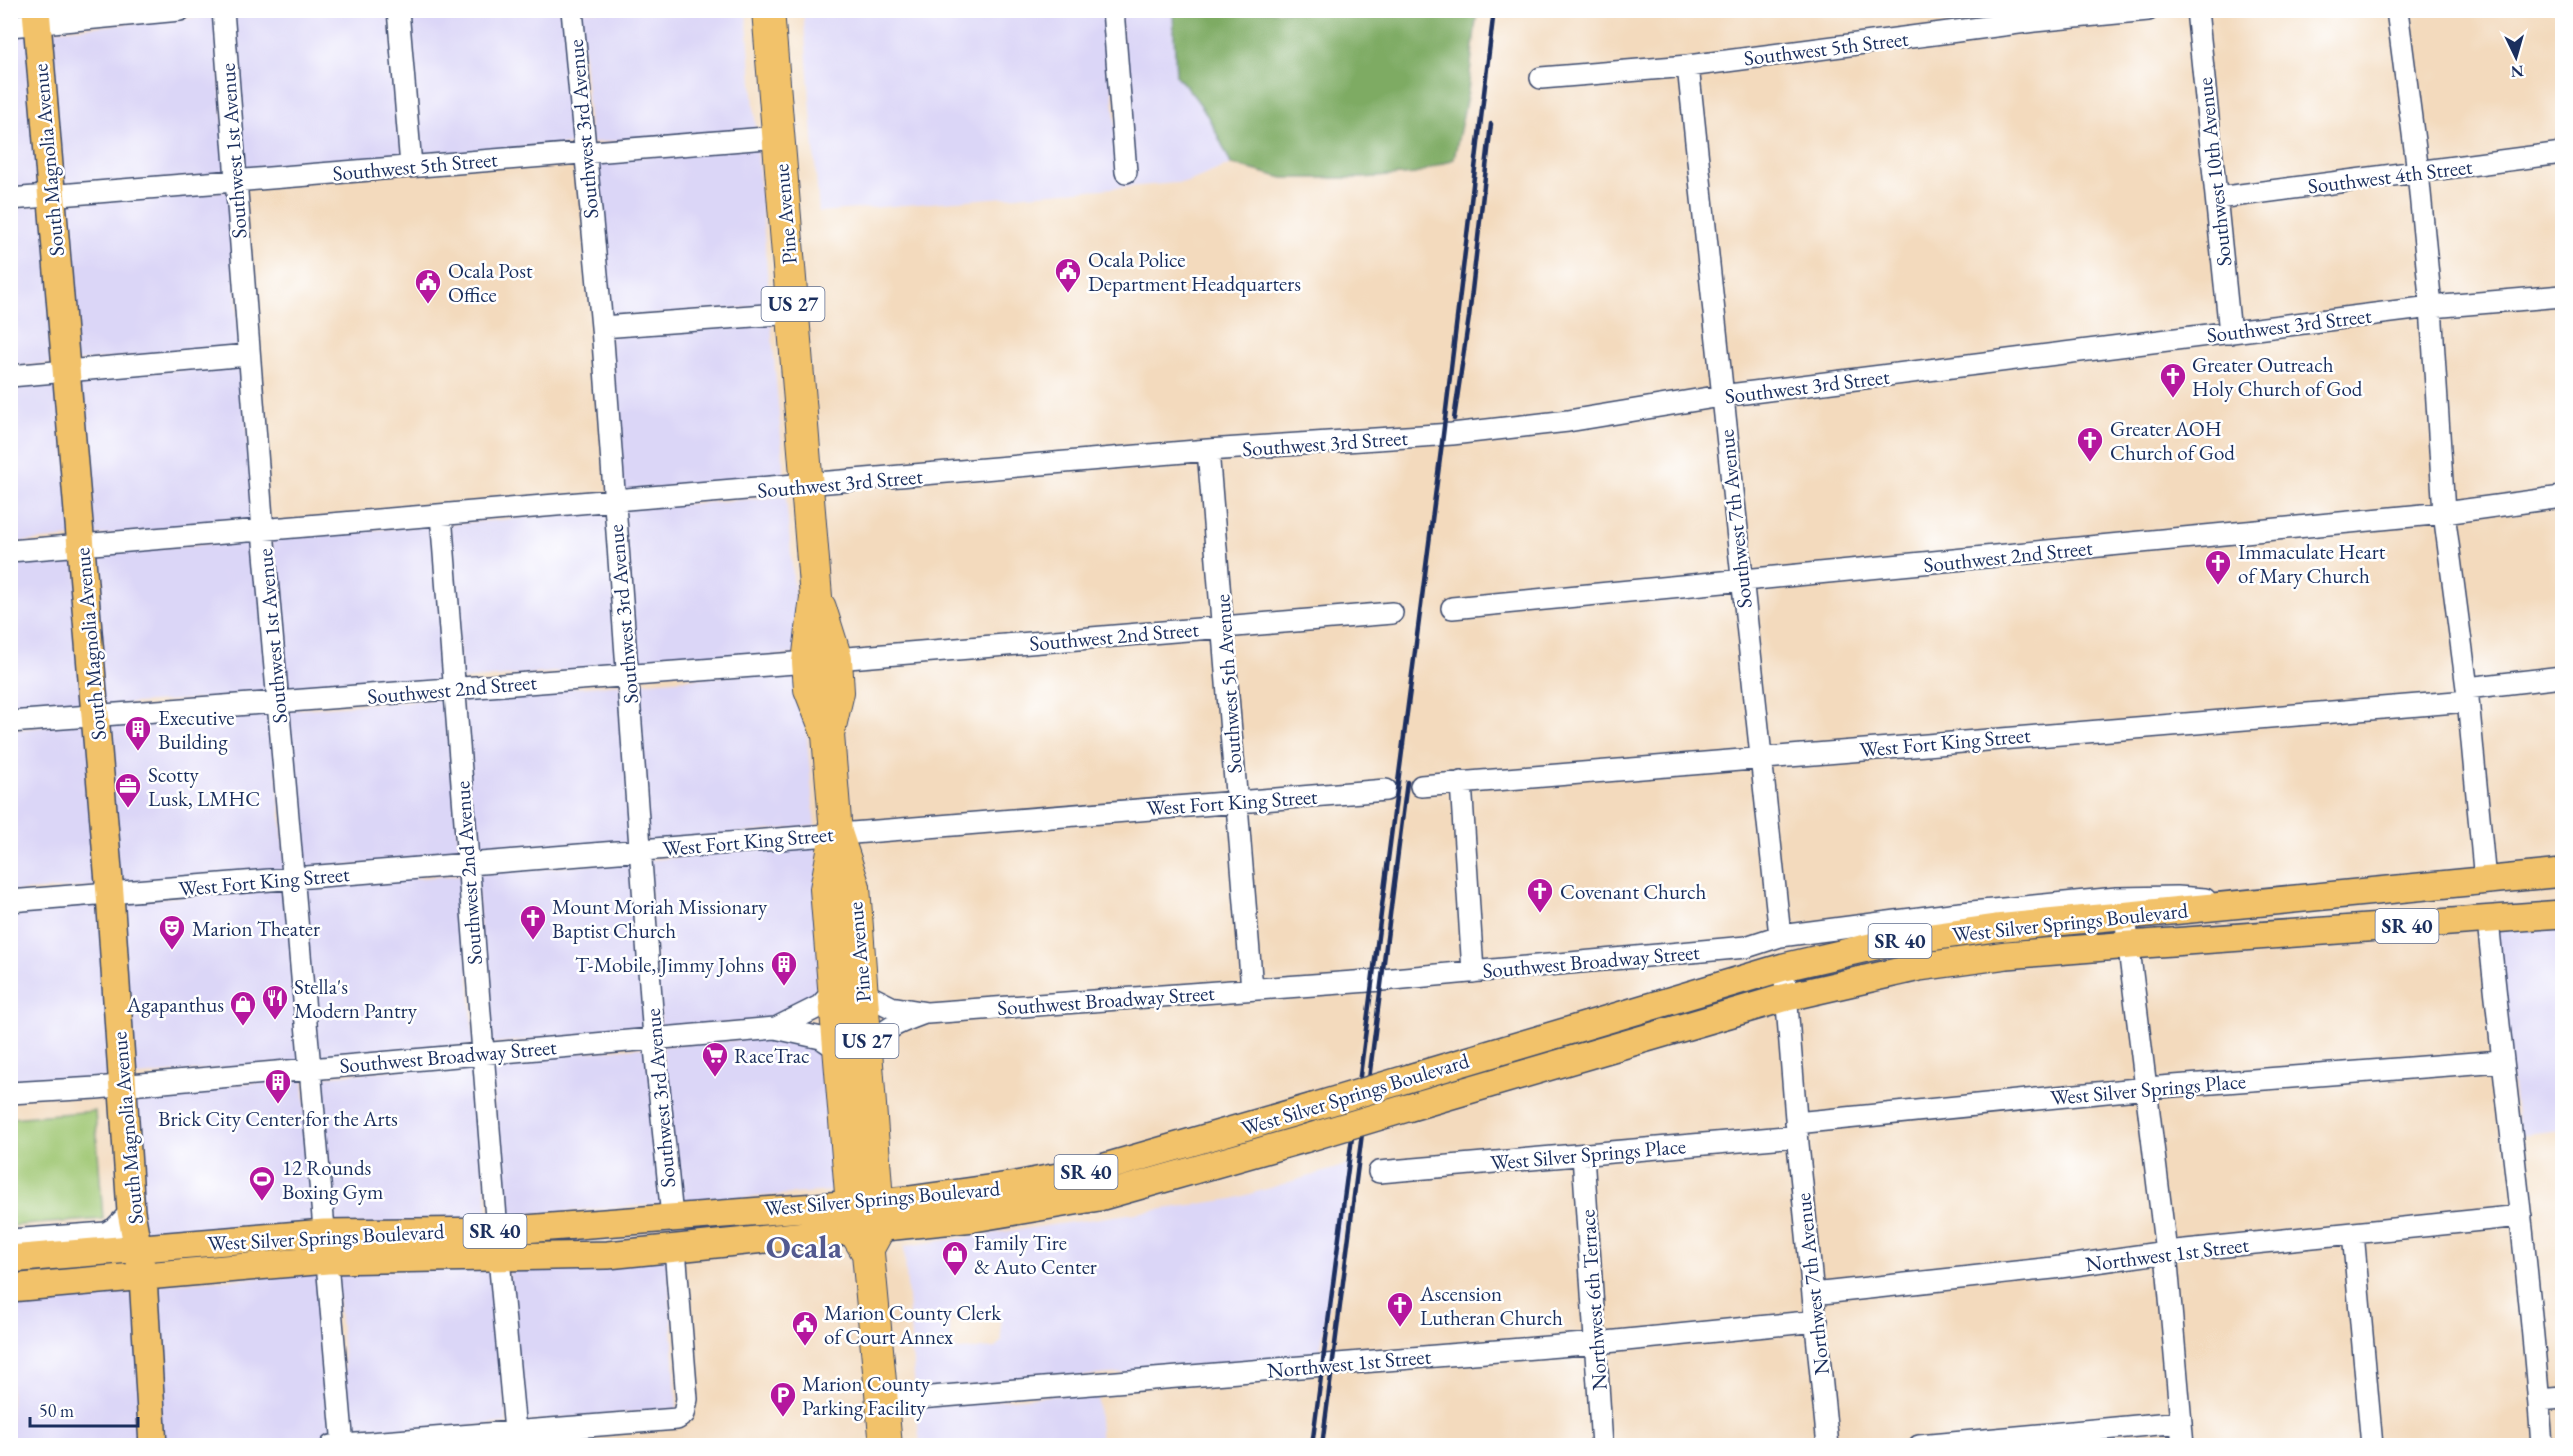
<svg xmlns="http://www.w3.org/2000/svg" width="2573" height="1456" font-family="'EB Garamond',serif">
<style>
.built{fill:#dbd6f7;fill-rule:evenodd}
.green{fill:#9ec671;stroke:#5c7a68;stroke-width:1.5}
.forest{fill:#7eab63;stroke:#4c6d60;stroke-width:1.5}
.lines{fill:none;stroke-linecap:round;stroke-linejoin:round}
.minor-casing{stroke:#3b496c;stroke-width:24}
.major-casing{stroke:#3b496c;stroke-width:30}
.highway-casing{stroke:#3b496c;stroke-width:34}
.minor{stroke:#fff;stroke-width:21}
.major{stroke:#f2c26a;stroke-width:27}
.highway{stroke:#f2c26a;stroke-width:32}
.rail{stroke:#1b2f5e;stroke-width:4.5}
.major-bridge-casing{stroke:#3b496c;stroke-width:30;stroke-linecap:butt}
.major-bridge{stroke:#f2c26a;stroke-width:27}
.labels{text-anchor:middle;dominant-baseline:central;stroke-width:5;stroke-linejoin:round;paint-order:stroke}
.shield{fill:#fff;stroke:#5f6d8e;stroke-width:1.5}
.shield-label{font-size:20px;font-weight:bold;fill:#1b2f5e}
.street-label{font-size:21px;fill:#1b2f5e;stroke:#fff}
.poi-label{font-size:21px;fill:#1b2f5e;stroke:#fff;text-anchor:start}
.town-label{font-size:33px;font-weight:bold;fill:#535a90;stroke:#fff}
</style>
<rect width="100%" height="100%" fill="#fff"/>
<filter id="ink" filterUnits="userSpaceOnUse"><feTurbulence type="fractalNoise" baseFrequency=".0167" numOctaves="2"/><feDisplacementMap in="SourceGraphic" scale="12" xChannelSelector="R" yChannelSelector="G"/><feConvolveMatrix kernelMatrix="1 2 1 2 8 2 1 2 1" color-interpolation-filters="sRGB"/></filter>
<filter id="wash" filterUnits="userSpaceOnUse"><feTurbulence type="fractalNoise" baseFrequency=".008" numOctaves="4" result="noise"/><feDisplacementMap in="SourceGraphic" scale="24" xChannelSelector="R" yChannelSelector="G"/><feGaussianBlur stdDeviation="1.35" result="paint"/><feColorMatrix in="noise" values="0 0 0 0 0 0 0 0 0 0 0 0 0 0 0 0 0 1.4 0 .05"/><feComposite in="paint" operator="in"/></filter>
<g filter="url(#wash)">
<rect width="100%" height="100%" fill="#f3dabd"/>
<path class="built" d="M289 10 390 11 403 158 243 173 230 15Z
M405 11H565L576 144 417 157Z
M580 11H746L756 130 591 143Z
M803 11H1106L1120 181 1134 179 1120 11H1173L1176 76 1195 93 1212 120 1231 164 1188 182 819 212Z
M215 16 228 175 58 187 45 31Z
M31 33 44 188 11 190V34Z
M757 147 770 306 609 318 593 160Z
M229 191 240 347 72 362 60 203Z
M45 205 58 363 11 367V207Z
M771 323 785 480 622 492 610 335Z
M242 364 255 523 89 536 74 379Z
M59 380 74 537 11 543V385Z
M786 496 800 654 635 666 623 509Z
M607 511 620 667 461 680 449 524Z
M434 525 446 681 284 694 271 538Z
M256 540 270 695 102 705 90 553Z
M75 554 87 706 11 713V560Z
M801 670 815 826 647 843 636 683Z
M621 684 632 844 474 857 462 697Z
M447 698 460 858 300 869 286 710Z
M271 712 286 870 117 885 103 721Z
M89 722 102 886 11 892V730Z
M816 843 827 988 816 999 774 1020 661 1029 648 860Z
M633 861 646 1030 488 1044 476 874Z
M461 875 474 1045 317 1060 302 886Z
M287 887 302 1061 129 1077 118 902Z
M103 903 114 1078 11 1084V909Z
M2562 923V1130L2518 1135 2496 928Z
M770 1037 801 1040 832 1055 842 1163 831 1191 678 1203 662 1046Z
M648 1047 663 1204 503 1216 490 1060Z
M475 1062 488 1217 398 1224 331 1225 318 1077Z
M303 1078 316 1226 144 1239 130 1094Z
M1354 1163 1319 1357 915 1390 904 1246 1233 1199ZM993 1311 1000 1318 1002 1340 996 1348 958 1350 951 1344 949 1321 955 1313Z
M668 1258 677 1409 521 1422 508 1267Z
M493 1267 507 1423 350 1435 336 1272Z
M321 1273 335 1437 239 1445H160L151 1285Z
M136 1286 146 1445 11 1446V1296Z
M1097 1392 1101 1445H920L916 1407Z"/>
<path class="green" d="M95 1111 103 1219 11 1226V1118Z"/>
<path class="forest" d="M1173 11H1477L1468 91 1454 159 1416 174 1362 178H1283L1231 164C1216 131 1203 101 1176 76Z"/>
</g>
<g filter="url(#ink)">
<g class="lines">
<g class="minor-casing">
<path id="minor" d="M223 10 263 531 343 1446
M398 10 411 166
M572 10 602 327 654 1038 672 1217
M1113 10 1126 172
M2197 10 2230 333
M2397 10 2418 172 2431 307 2444 513 2467 688 2485 881
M10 26 180 10
M1688 66 1780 936
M1541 78 1688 66 2034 21 2148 10
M2217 198 2562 153
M10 199 779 137
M602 327 793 313
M10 376 248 355
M1208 450 1252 989
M441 515 497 1231
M10 551 1208 450 1452 434 1568 421 1721 396 2431 307 2562 296
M1452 608 2444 513 2562 497
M836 659 1392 613
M2467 688 2562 677
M10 722 808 662
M1461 782 1473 972
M1421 786 2468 701
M10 901 1386 790
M2125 916 2166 1252 2183 1446
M2488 920C2505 1095 2530 1270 2542 1446
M1784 967 1798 1144 1828 1446
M863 993 891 1007 927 1013 1382 980 1746 947 1780 936 1951 914 2117 898 2177 897 2205 899
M776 1028 820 1006 834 991
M867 1051C884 1027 898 1023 925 1013
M10 1093 96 1088 775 1028 821 1038 839 1050
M1796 1123 2147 1088 2501 1061
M1583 1155 1602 1446
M1379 1172 1797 1136
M2353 1233 2372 1446
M10 1240 106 1233 115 1228 131 1212
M499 1258 515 1431
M1813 1294 2053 1268 2166 1252 2521 1216
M2539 1400 2562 1398
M882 1401 1596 1343 1817 1321
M331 1446 677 1419 684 1414 687 1399 675 1249
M1919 1446 2181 1422"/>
</g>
<g class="major-casing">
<path id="major" d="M36 10 110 894 131 1212 143 1277 153 1446
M1413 1077 1784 967 1888 943 1996 928 2562 873
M1407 1108 1787 997 1919 967 2007 955 2130 945 2562 914
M10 1259 324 1233 497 1231 909 1200 1016 1185 1095 1170 1313 1107
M10 1288 327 1260 608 1255 974 1218 1099 1197 1307 1138"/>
</g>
<g class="highway-casing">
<path id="highway" d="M768 10 816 597 808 662 810 689 828 735 836 833 854 887 879 1228 867 1250
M820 608 836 659 838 692 828 735
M836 835 826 889 854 1230 868 1253 886 1446"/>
</g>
<use href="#minor" class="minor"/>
<use href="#major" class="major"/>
<use href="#highway" class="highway"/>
<path class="rail" d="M1454 419 1469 317 1491 124
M1312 1446 1443 435 1494 10
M1322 1446 1407 782"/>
<g class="major-bridge-casing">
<path id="major-bridge" d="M1313 1107 1413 1077
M1307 1138 1407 1108"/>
</g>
<use href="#major-bridge" class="major-bridge"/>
</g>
</g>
<defs>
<g id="civic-pin" transform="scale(1.35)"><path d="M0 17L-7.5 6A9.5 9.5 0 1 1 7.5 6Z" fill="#b5179e" stroke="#fff"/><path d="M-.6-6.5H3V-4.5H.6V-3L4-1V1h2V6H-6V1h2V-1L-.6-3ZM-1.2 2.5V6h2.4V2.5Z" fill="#fff"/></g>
<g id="church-pin" transform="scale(1.35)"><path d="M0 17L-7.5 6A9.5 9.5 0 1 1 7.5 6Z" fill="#b5179e" stroke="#fff"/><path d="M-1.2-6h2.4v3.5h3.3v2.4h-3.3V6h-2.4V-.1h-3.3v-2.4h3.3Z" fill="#fff"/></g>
<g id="building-pin" transform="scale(1.35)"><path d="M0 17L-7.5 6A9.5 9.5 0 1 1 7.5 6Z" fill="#b5179e" stroke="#fff"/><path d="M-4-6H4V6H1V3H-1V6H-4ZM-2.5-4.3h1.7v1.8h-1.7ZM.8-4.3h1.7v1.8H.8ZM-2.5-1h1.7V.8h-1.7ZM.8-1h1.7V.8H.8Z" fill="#fff"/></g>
<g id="office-pin" transform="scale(1.35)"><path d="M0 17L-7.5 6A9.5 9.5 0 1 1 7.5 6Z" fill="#b5179e" stroke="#fff"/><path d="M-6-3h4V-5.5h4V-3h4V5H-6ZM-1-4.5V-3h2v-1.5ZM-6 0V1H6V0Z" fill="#fff"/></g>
<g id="theatre-pin" transform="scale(1.35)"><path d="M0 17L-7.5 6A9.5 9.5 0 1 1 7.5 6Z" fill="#b5179e" stroke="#fff"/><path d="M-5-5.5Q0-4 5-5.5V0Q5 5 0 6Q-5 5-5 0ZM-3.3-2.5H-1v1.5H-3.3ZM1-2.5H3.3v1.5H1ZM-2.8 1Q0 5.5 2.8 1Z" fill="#fff"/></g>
<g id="restaurant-pin" transform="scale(1.35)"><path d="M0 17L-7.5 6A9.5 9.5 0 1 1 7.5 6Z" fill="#b5179e" stroke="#fff"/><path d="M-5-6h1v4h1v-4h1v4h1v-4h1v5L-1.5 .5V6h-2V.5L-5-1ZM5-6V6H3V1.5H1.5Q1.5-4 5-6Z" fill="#fff"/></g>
<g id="shop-pin" transform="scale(1.35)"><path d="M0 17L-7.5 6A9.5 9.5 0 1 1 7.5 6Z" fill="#b5179e" stroke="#fff"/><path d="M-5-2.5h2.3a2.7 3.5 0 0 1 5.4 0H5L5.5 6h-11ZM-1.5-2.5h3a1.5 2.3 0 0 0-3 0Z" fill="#fff"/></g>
<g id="supermarket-pin" transform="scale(1.35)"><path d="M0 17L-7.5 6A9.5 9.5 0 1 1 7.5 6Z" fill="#b5179e" stroke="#fff"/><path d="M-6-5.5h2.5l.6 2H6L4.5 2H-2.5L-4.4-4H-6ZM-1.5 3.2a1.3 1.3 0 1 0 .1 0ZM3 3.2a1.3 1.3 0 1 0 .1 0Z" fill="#fff"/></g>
<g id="stadium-pin" transform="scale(1.35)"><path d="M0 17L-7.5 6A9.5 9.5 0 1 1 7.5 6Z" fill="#b5179e" stroke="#fff"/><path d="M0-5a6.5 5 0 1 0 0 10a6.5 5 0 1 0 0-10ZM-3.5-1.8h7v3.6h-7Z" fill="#fff"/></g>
<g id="parking-pin" transform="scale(1.35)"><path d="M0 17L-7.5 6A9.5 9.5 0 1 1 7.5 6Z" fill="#b5179e" stroke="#fff"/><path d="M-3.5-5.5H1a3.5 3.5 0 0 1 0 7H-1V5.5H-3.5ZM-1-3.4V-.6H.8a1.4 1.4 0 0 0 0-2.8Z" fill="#fff"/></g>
</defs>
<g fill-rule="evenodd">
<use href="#civic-pin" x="1068" y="271"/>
<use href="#civic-pin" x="428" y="282"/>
<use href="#church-pin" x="2173" y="376"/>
<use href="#church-pin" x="2090" y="440"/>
<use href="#church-pin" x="2218" y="563"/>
<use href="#building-pin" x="138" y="729"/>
<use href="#office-pin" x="128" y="786"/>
<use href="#church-pin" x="1540" y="891"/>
<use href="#church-pin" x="533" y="918"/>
<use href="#theatre-pin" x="172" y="928"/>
<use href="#building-pin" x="784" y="964"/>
<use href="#restaurant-pin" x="275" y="998"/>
<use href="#shop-pin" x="243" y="1004"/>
<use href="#supermarket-pin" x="715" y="1055"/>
<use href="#building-pin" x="278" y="1082"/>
<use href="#stadium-pin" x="262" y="1179"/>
<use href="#shop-pin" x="955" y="1254"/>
<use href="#church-pin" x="1400" y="1305"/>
<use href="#civic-pin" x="805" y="1324"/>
<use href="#parking-pin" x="783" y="1395"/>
</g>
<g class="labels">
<g class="shield">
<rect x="761.5" y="287" width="63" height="34" rx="4.5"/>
<rect x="2375.5" y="909" width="63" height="34" rx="4.5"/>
<rect x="1868.5" y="924" width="63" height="34" rx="4.5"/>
<rect x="835.5" y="1024" width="63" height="34" rx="4.5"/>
<rect x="1054.5" y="1155" width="63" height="34" rx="4.5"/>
<rect x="463.5" y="1214" width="63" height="34" rx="4.5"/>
</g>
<g class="shield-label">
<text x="793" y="304">US 27</text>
<text x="2407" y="926">SR 40</text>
<text x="1900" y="941">SR 40</text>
<text x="867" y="1041">US 27</text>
<text x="1086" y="1172">SR 40</text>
<text x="495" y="1231">SR 40</text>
</g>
<g class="street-label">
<text transform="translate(1826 48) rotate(-7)">Southwest 5th Street</text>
<text transform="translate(583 129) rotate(-95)">Southwest 3rd Avenue</text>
<text transform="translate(233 151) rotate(-94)">Southwest 1st Avenue</text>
<text transform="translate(48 160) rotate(-95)">South Magnolia Avenue</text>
<text transform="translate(415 166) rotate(-5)">Southwest 5th Street</text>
<text transform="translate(2214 172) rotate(-96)">Southwest 10th Avenue</text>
<text transform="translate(2390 176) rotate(-7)">Southwest 4th Street</text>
<text transform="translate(785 214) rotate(-95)">Pine Avenue</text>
<text transform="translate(2289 325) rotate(-7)">Southwest 3rd Street</text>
<text transform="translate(1807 386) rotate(-7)">Southwest 3rd Street</text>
<text transform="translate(1325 443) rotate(-4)">Southwest 3rd Street</text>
<text transform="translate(840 483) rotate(-5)">Southwest 3rd Street</text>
<text transform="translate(1735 519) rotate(-96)">Southwest 7th Avenue</text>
<text transform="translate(2008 556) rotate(-6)">Southwest 2nd Street</text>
<text transform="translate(623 614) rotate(-95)">Southwest 3rd Avenue</text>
<text transform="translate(272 636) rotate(-95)">Southwest 1st Avenue</text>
<text transform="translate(1114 636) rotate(-5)">Southwest 2nd Street</text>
<text transform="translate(90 644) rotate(-95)">South Magnolia Avenue</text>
<text transform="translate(1228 684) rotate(-94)">Southwest 5th Avenue</text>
<text transform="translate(452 689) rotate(-5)">Southwest 2nd Street</text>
<text transform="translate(1945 742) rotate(-5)">West Fort King Street</text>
<text transform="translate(1232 802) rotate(-4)">West Fort King Street</text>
<text transform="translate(748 841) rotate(-5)">West Fort King Street</text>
<text transform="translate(468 873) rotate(-94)">Southwest 2nd Avenue</text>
<text transform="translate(264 881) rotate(-5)">West Fort King Street</text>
<text transform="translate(2070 922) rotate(-6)">West Silver Springs Boulevard</text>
<text transform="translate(859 952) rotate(-95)">Pine Avenue</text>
<text transform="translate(1591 961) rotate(-5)">Southwest Broadway Street</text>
<text transform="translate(1106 1000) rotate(-4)">Southwest Broadway Street</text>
<text transform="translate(448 1056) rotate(-5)">Southwest Broadway Street</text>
<text transform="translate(2148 1089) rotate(-5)">West Silver Springs Place</text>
<text transform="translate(1355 1094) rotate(-17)">West Silver Springs Boulevard</text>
<text transform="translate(660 1098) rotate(-95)">Southwest 3rd Avenue</text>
<text transform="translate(127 1128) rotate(-95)">South Magnolia Avenue</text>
<text transform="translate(1588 1154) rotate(-5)">West Silver Springs Place</text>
<text transform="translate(882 1198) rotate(-5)">West Silver Springs Boulevard</text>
<text transform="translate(326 1237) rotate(-3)">West Silver Springs Boulevard</text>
<text transform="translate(2167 1254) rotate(-7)">Northwest 1st Street</text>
<text transform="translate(1812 1284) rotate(-96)">Northwest 7th Avenue</text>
<text transform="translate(1593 1300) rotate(-94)">Northwest 6th Terrace</text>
<text transform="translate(1349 1363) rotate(-5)">Northwest 1st Street</text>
</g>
<g class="poi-label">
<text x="1088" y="259">Ocala Police<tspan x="1088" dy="24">Department Headquarters</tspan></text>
<text x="448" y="270">Ocala Post<tspan x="448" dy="24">Office</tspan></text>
<text x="2192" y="364">Greater Outreach<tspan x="2192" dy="24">Holy Church of God</tspan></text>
<text x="2110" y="428">Greater AOH<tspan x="2110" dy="24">Church of God</tspan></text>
<text x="2238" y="551">Immaculate Heart<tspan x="2238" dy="24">of Mary Church</tspan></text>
<text x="158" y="717">Executive<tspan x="158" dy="24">Building</tspan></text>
<text x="148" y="774">Scotty<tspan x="148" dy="24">Lusk, LMHC</tspan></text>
<text x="1560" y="891">Covenant Church</text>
<text x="552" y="906">Mount Moriah Missionary<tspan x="552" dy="24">Baptist Church</tspan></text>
<text x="192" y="928">Marion Theater</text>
<text x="764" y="964" text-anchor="end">T-Mobile, Jimmy Johns</text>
<text x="294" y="986">Stella's<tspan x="294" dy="24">Modern Pantry</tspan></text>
<text x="224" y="1004" text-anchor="end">Agapanthus</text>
<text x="734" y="1055">RaceTrac</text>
<text x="278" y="1118" text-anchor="middle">Brick City Center for the Arts</text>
<text x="282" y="1167">12 Rounds<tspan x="282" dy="24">Boxing Gym</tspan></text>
<text x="974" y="1242">Family Tire<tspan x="974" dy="24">&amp; Auto Center</tspan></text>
<text x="1420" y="1293">Ascension<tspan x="1420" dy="24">Lutheran Church</tspan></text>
<text x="824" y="1312">Marion County Clerk<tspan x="824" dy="24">of Court Annex</tspan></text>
<text x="802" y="1383">Marion County<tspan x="802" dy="24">Parking Facility</tspan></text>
</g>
<g class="town-label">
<text x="804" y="1246">Ocala</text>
</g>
</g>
<rect width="2573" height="1456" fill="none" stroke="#fff" stroke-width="36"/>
<g transform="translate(2516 57) rotate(175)" stroke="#ffffff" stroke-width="4.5" paint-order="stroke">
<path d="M0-4.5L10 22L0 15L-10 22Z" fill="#1b2f5e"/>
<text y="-9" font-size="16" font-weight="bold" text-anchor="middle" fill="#1b2f5e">N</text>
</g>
<path d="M30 1417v9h108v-9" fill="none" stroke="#1b2f5e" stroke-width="3"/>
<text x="39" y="1417" font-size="18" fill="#1b2f5e" stroke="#ffffff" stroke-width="4.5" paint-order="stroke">50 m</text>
</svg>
